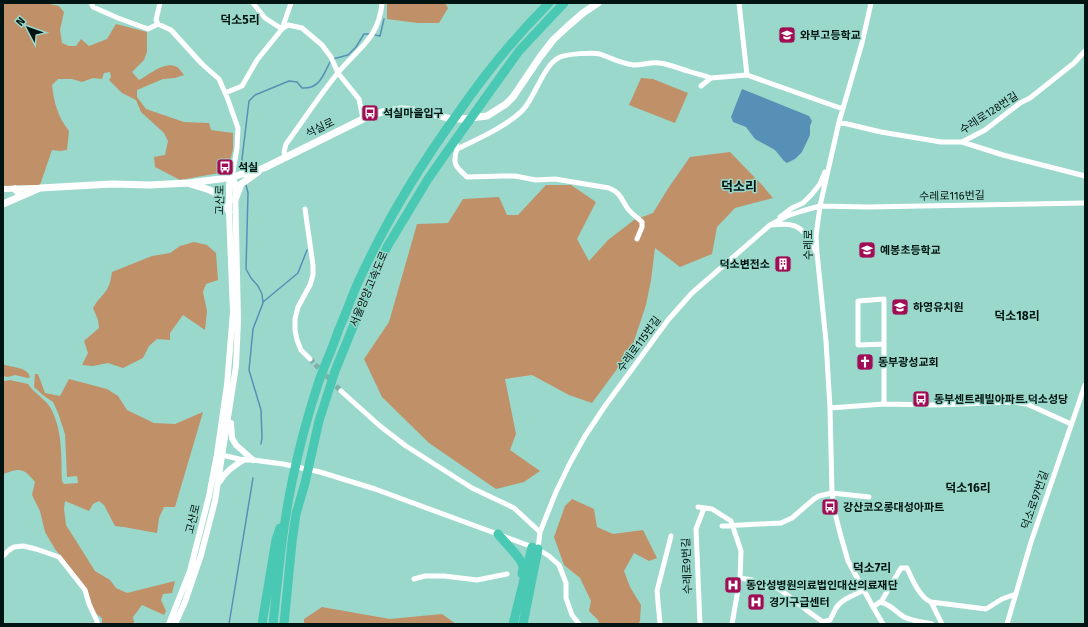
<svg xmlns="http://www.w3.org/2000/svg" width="1088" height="627" font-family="'Fira Sans','Noto Sans KR',sans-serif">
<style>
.green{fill:#c09068}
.water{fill:#5790b7}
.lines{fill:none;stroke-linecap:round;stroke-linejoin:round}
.stream{stroke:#5790b7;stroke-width:1.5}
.minor-tunnel{stroke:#7bb1a6;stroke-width:5;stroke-dasharray:5 2.5;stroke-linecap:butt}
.minor{stroke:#fff;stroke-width:5}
.tertiary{stroke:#fff;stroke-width:6}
.secondary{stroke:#fff;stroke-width:7}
.motorway{stroke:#49c8b3;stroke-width:9}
.labels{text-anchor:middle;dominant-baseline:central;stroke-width:3;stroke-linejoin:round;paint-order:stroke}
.poi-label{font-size:11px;font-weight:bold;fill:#001511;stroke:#9ad8cb;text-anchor:start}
.street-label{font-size:11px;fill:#001511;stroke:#9ad8cb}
.neighbourhood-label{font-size:12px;font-weight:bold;fill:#001511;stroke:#9ad8cb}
.quarter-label{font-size:13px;font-weight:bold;fill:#001511;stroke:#9ad8cb}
</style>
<rect width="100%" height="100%" fill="#9ad8cb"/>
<path class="green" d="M3 3H44L59 6 64 12 60 30 62 43 69 46H76L81 39 89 46 107 39 116 24 147 32V52L144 60 132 72 139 80C149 75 165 60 177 67 180 69 182 73 184 75L175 78 163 79 137 90V97L146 109 184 122 209 123 211 130 233 133V149L230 161 219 173 180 180 155 167 154 157 165 155 168 141 164 133 141 112 136 100 122 93 109 80 111 77 110 72 104 73 102 79 93 78 82 82 72 79H58L52 85C54 103 58 117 69 131L67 150 60 151 52 150 40 185 3 186Z
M387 3H445L448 8 439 23H418L387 19Z
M641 78 653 79 688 93 675 123 629 105Z
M730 152 762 185 773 198 735 208 717 227 712 254 680 267 655 248 651 280 646 305 631 350 592 403 569 395 532 375 505 379 516 434 510 450 540 471 524 482 496 489 429 443 382 397 364 359 389 322 417 224 448 223 463 199 499 197 507 215H518L546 185H571L596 202 577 239 589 261 608 240 634 220 653 213 669 187 690 157Z
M194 242 207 245 216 253 218 280 206 284 203 292 207 311 205 330 183 315 170 333V340L157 339 149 346 143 358 123 368 108 363 93 366 82 365 88 353 84 341 99 328 98 320 93 308C98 299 101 298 106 291 110 285 111 279 112 272L152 256 170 253 180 246Z
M3 364C11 368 27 366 30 377L28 378 15 375 8 377 3 376Z
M35 374H38L45 393 60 396 69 379 107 389 118 396 127 410 154 423 175 424 203 412 175 507H164L159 518 157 533C143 531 129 527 115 526L104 505 99 501 93 504 89 511 65 501 64 509 66 525 95 571 110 580 116 588 127 593 175 581 172 593 163 594 161 600 166 611 164 615 142 605 133 617 134 622 132 624H102V618L95 613 87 589 55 549 45 532 40 511 32 495 35 482C23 467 20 468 3 474V380L5 381 10 380 28 384C34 393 44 398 50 407 63 430 61 456 62 481L64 484 78 483 77 476 67 477 65 434 58 413 53 402 44 396 34 387Z
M572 499 594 509 597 527 613 534 643 530 657 558 649 561 634 553 624 571 630 587 641 605 640 621 638 624H599L598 620 589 611 591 601 580 578 564 565 554 537 565 506Z
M322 607 390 619 442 614 456 624H304V619Z"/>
<path class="water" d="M742 89 809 116 812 121 810 126V135L802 152 795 159 787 163 784 161 775 150 755 139 746 127 733 122 731 117Z"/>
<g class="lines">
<path class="stream" d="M375 35 380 36 384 19
M333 59 348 55 356 47 364 34H370
M243 166 242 159 249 101 255 95 289 81 297 82 302 88C320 89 323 75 330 62
M246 185 248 193 246 269 251 278 258 286 262 294 263 303 253 329 249 370 261 410 262 438 261 444
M263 302 298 273 307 250
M229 624 253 478"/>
<path class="minor-tunnel" d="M310 359 341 391"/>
<path class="minor" d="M91 3 93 7 118 18 148 29 158 24
M160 3 156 20 158 24 171 30 202 64 219 79 227 97 238 128 237 148 232 177
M253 3 265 18 282 29 288 25 302 28 322 45 331 57 338 73 359 99 363 119
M739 3 747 75
M871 3 862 43 839 122 820 206 816 236 817 253 826 341 830 408 832 493 835 513 840 533 848 561 873 607 883 624
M701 86 711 78 747 75 843 109
M225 93 242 86 257 60 282 29 291 3
M839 122 881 132 941 142H962L985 130 1020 103 1030 98 1074 63 1085 51
M456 141 457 149C476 140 514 123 526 106 535 94 543 71 553 62 555 60 558 58 560 57 568 54 592 52 600 54 611 58 622 64 634 65 642 65 650 62 659 63 669 64 678 68 688 71 696 74 704 75 711 78
M962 142 1003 155 1085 176
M457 149C452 164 456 167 467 177L502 176H515L536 180 555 179 609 188C621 193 621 199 628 209 632 214 638 218 642 222V227L637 239
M286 158 284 152 286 144C303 121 319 96 337 74 357 49 379 39 382 3
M305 209 313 265V275L310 285 298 307 295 319V330L297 340 301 350 310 359
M780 217 792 208 803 203 812 194 820 184 825 172
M771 225C777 225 785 223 791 225 804 227 810 241 816 252
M884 344 858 345V301L884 299V404
M341 391 380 426 406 446 472 488 514 508 540 532
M830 408 884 404 935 405 1013 402 1027 404 1071 424
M218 454 243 460H253L283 464 320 472 375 489 538 549 549 556 559 565 566 583V598L572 615 579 624
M698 507 712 509 731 521 741 551 740 578 732 624
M722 526 781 523 792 518 814 499 819 496 832 493 869 497
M538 549 540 532 556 492 570 463 585 436 605 406 668 320 692 293 770 225 787 216 802 211 820 206 867 207 1085 203
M3 556 9 550 14 547 23 546 36 549 59 557 85 590 89 604 97 621V624
M740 578 752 580 760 586H774L786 594 809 612 823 622V624
M414 579 425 576H444L477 580 507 574
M881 602 901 568H907C912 579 920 598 931 602
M873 607 880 602C891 604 894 611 904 617 912 621 923 622 932 624
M823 622 830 620C832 616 834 612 836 608 842 599 854 595 864 590
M660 624 657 591 671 536
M700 624 696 529 704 508
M942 624 931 602 986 609 1002 599 1016 594
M1007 624 1031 542 1085 385"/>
<path class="tertiary" d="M3 189 37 188
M231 423 232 438 236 445 253 460
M220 481C226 471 234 466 243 460
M169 624 190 571 209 496 217 454 227 385 233 312 229 212V184L232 177
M175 624 185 602 201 555 215 501 236 366 238 320 235 183 232 177"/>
<path class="secondary" d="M190 184C213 191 217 189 229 212
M15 189 19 193V197
M235 200 241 184 258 172
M3 204 40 188 112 184 150 185 188 183 220 179 232 177 264 168 363 119 382 112 401 109 422 111 451 119H462L487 116 506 104 513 97 540 57 553 40 568 26 583 13 598 3"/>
<path class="motorway" d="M498 534C504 542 522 558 523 567 523 570 522 572 522 574
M262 624 276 540 280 528
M273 624C278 577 282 529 292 482 299 448 308 414 319 381 325 364 333 347 339 329 347 311 353 292 362 274 388 218 421 164 458 113 485 74 515 37 549 3
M284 624 292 542 296 514 305 483 319 421 335 371 372 280 387 247 428 179 451 146 519 51 564 3
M513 624 532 547
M523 624 538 549"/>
</g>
<defs>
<g id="school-square" transform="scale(0.9)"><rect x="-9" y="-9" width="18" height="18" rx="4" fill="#a00d54" stroke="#9ad8cb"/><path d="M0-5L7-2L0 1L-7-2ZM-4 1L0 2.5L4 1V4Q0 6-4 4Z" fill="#fff"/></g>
<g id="bus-square" transform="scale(0.9)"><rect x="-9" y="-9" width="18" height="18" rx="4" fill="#a00d54" stroke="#9ad8cb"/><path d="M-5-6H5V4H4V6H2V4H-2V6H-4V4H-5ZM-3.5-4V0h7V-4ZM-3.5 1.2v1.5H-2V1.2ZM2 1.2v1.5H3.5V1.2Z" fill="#fff"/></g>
<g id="building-square" transform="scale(0.9)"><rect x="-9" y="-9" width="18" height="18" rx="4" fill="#a00d54" stroke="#9ad8cb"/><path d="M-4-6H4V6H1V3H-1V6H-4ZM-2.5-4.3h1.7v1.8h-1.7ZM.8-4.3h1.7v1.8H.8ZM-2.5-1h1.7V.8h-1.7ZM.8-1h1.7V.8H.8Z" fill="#fff"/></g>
<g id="church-square" transform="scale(0.9)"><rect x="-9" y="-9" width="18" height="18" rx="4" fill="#a00d54" stroke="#9ad8cb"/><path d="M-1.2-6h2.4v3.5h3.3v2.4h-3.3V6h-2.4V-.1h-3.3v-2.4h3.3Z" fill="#fff"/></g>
<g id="hospital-square" transform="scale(0.9)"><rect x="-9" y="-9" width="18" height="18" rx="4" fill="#a00d54" stroke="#9ad8cb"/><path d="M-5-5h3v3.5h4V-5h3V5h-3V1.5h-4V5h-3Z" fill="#fff"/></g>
</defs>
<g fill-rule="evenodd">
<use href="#school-square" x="787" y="35"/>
<use href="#bus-square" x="370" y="113"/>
<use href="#bus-square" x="225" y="167"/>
<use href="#school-square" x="867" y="250"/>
<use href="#building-square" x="783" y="264"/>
<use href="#school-square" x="900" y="307"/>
<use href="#church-square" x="865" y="362"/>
<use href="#bus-square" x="921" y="399"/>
<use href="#bus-square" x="830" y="507"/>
<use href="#hospital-square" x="733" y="585"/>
<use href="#hospital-square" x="756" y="602"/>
</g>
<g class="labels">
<g class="poi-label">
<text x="800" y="35">와부고등학교</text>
<text x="383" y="113">석실마을입구</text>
<text x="238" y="167">석실</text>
<text x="880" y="250">예봉초등학교</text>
<text x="770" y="264" text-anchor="end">덕소변전소</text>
<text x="913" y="307">하영유치원</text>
<text x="878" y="362">동부광성교회</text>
<text x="934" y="399">동부센트레빌아파트.덕소성당</text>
<text x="843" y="507">강산코오롱대성아파트</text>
<text x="746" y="585">동안성병원의료법인대산의료재단</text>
<text x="769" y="602">경기구급센터</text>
</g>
<g class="street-label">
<text transform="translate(989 113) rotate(-33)">수레로128번길</text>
<text transform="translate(320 128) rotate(-26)">석실로</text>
<text transform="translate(952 196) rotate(-1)">수레로116번길</text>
<text transform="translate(220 200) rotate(-89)">고산로</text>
<text transform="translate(808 245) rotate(-90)">수레로</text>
<text transform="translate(369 289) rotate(-67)">서울양양고속도로</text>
<text transform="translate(639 344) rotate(-54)">수레로115번길</text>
<text transform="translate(1035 500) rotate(-71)">덕소로97번길</text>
<text transform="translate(193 519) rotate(-76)">고산로</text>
<text transform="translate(687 566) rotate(-92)">수레로9번길</text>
</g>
<g class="neighbourhood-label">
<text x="240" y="20">덕소5리</text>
<text x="1017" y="316">덕소18리</text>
<text x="968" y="488">덕소16리</text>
<text x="872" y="568">덕소7리</text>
</g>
<g class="quarter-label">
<text x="739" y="186">덕소리</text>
</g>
</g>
<rect width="1088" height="627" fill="none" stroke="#001511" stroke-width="8"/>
<g transform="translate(28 28) rotate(311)" stroke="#9ad8cb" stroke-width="3" paint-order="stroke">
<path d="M0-3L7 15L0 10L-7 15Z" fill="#001511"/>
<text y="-6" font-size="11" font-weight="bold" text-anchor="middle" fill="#001511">N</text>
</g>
</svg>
